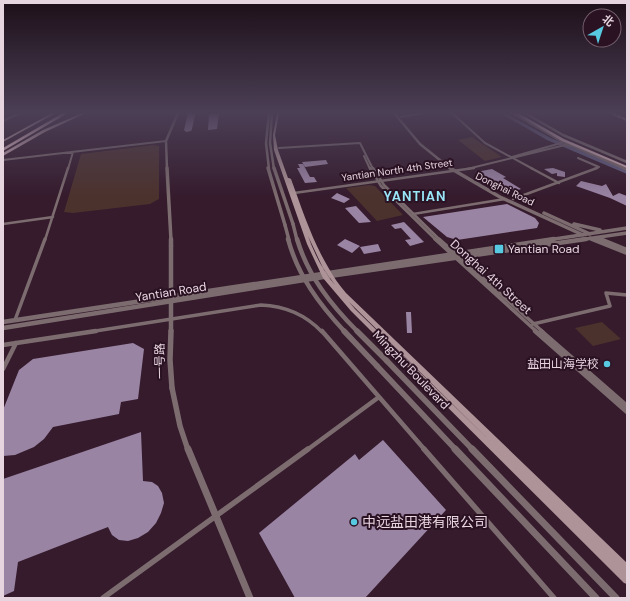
<svg xmlns="http://www.w3.org/2000/svg" width="630" height="601" font-family="'DM Sans','Noto Sans SC',sans-serif">
<style>
.green{fill:#4c322d}
.lines{fill:none;stroke-linecap:round;stroke-linejoin:round}
.river{fill:#615d7f;fill-rule:evenodd}
.building{fill:#9a84a4}
.minor-far4{stroke:#7c6c6f;stroke-width:2}
.minor-far3{stroke:#7c6c6f;stroke-width:2.5}
.minor-far2{stroke:#7c6c6f;stroke-width:3.5}
.minor-far1{stroke:#7c6c6f;stroke-width:4.5}
.minor{stroke:#7c6c6f;stroke-width:5.5}
.tertiary-far4{stroke:#7c6c6f;stroke-width:2.5}
.tertiary-far3{stroke:#7c6c6f;stroke-width:3.5}
.tertiary-far2{stroke:#7c6c6f;stroke-width:4.5}
.tertiary-far1{stroke:#7c6c6f;stroke-width:5.5}
.tertiary{stroke:#7c6c6f;stroke-width:7}
.secondary{fill:#ae9498;fill-rule:evenodd}
.primary{fill:#d5b2b9;fill-rule:evenodd}
.motorway{fill:#f8ced6;fill-rule:evenodd}
.rail-casing{stroke:#d2bfcb;stroke-width:2}
.rail{stroke:#2a1223;stroke-width:1;stroke-dasharray:2.5;stroke-linecap:butt}
.tertiary-bridge-far2{stroke:#7c6c6f;stroke-width:3.5}
.tertiary-bridge-far1{stroke:#7c6c6f;stroke-width:4.5}
.tertiary-bridge{stroke:#7c6c6f;stroke-width:5.5}
.poi-dot{fill:#57c9e1;stroke:#2a1223;stroke-width:1.5}
.labels{text-anchor:middle;dominant-baseline:central;stroke-width:4;stroke-linejoin:round;paint-order:stroke}
.far-street-label{font-size:10px;fill:#e6d4df;stroke:#2a1223}
.poi-label{font-size:12px;fill:#e6d4df;stroke:#2a1223;text-anchor:start}
.street-label{font-size:12px;fill:#e6d4df;stroke:#2a1223}
.far-district-label{font-size:13px;font-weight:bold;letter-spacing:1px;fill:#99e6f8;stroke:#2a1223}
.near-poi-label{font-size:14px;fill:#e6d4df;stroke:#2a1223;text-anchor:start}
</style>
<rect width="100%" height="100%" fill="#351b2c"/>
<path class="green" d="M472 137 502 157 485 161 458 140Z
M153 145 159 146V199L150 204 73 213 64 212 81 154Z
M369 185 375 186 403 215 377 221 346 188Z
M602 322 621 339 593 346 575 328Z"/>
<g class="lines">
<path class="river" d="M500 113H505L551 138 627 170V174L547 140Z"/>
</g>
<path class="building" d="M188 113H194L195 115 192 129 191 131 186 132 184 130Z
M209 114H219L217 129 208 130Z
M326 160 328 164 305 167 302 162Z
M298 164H303L310 177H314L317 182 305 183 297 168H300Z
M553 168 565 172V177L557 176V173L552 174 544 169Z
M492 169 506 177 503 178 521 189 515 191 510 189 476 172Z
M581 181 602 186 606 184 613 196 619 193 627 196V206L610 198 576 186Z
M337 193 350 199 344 203 331 198Z
M507 204 535 218 539 223 537 228 457 240 447 237 423 217Z
M356 206 371 222 359 223 345 208Z
M404 222 424 242 410 246 405 240 411 239 401 228 395 229 391 225Z
M345 239 360 246 352 253 337 245Z
M378 244 381 251 364 254 360 247Z
M406 312H411L412 333H407Z
M133 343 144 349 138 399 121 402 119 414 53 427 44 439 34 447 15 455 3 456V410L19 370 33 359Z
M141 432 143 481 152 482 158 486 162 493 164 503 161 513 156 523 148 532 138 538 128 541 119 540 112 535 108 527 18 562 14 591 3 596V479Z
M383 440 446 510 365 598H295L259 533 355 454 359 460Z"/>
<g class="lines">
<path class="minor-far4" d="M452 113 485 143 533 169
M401 117 423 113
M3 121 20 113
M279 148 360 143 373 169
M364 156 370 169
M512 157 561 143V141
M578 158 599 167 594 169
M3 160 166 141
M68 169 73 152
M467 169 565 145 570 146"/>
<path class="minor-far3" d="M370 168 381 186 436 240
M373 168 384 185 440 240
M531 168 559 183
M294 193 474 168
M513 199 597 168
M413 214 505 199
M3 224 53 217
M45 240 68 168"/>
<path class="minor-far2" d="M435 239 537 332
M439 239 543 332
M15 320 45 239
M533 324 610 306 606 293 627 295
M89 332 261 305C284 306 306 315 322 332"/>
<path class="minor-far1" d="M322 331 425 450
M535 331 627 412
M541 331 627 406
M3 345 96 331
M3 369 16 343
M307 450 379 397"/>
<path class="minor" d="M424 449 554 598
M103 598 308 449"/>
<path class="tertiary-far4" d="M272 113 270 143 274 169
M394 113 420 144 451 169
M512 113 561 141 626 169
M525 113 563 135 627 162
M167 169 166 141 178 113
M269 169 266 143 269 113"/>
<path class="tertiary-far3" d="M167 168 171 240
M268 168 285 225
M274 168 293 224
M450 168 500 197 583 235
M624 168 627 169
M544 213 590 234
M574 224 600 230
M590 238 595 240
M598 238 603 240
M548 240 627 228
M579 240 627 233"/>
<path class="tertiary-far2" d="M171 239V246
M592 239 627 253
M600 239 627 250
M3 322 554 239
M3 328 330 276 586 239"/>
<path class="tertiary-far1" d="M387 361 473 450
M377 366 456 450
M172 388 180 426 188 450"/>
<path class="tertiary" d="M188 449 250 598
M455 449 596 598
M472 449 616 598"/>
<path class="secondary" d="M277 113H279L275 135 278 150 288 178H289L291 179C302 209 312 240 328 267 333 276 339 285 346 293L627 563V573H626L627 574V584L624 583 351 311 323 278 307 244 274 150 273 135ZM308 236 323 268 335 285C323 271 314 253 308 236ZM349 302 492 443 355 309Z"/>
<path class="primary" d="M52 113H56L3 142V140Z
M82 113H86L45 132 3 156V153L43 130Z
M514 113H518L564 139 627 166V168L562 141Z"/>
<path class="motorway" d="M63 113H68L3 151V148Z"/>
<g class="rail-casing">
<path id="rail" d="M611 113 627 120"/>
</g>
<use href="#rail" class="rail"/>
<path class="tertiary-bridge-far2" d="M293 224 297 240
M285 225 289 240"/>
<path class="tertiary-bridge-far1" d="M288 239C298 276 319 304 345 332
M297 239C308 276 331 305 358 332
M171 246V332"/>
<path class="tertiary-bridge" d="M171 331 170 360 172 388
M344 331 377 366
M357 331 387 361"/>
</g>
<linearGradient id="sky" x2="0" y2="1"><stop stop-color="#1d0f18"/><stop offset="0.57" stop-color="#4b3f56"/><stop offset="1" stop-color="#4b3f56" stop-opacity="0"/></linearGradient>
<rect width="630" height="197" fill="url(#sky)"/>
<g class="poi-dot">
<rect x="494" y="244" width="10" height="10" rx="2"/>
<circle cx="607" cy="364" r="4"/>
<circle cx="354" cy="522" r="4"/>
</g>
<g class="labels">
<g class="far-street-label">
<text transform="translate(397 170) rotate(-8)">Yantian North 4th Street</text>
<text transform="translate(505 189) rotate(26)">Donghai Road</text>
</g>
<g class="poi-label">
<text x="508" y="249">Yantian Road</text>
<text x="599" y="364" text-anchor="end">盐田山海学校</text>
</g>
<g class="street-label">
<text transform="translate(491 277) rotate(42)">Donghai 4th Street</text>
<text transform="translate(171 292) rotate(-9)">Yantian Road</text>
<text transform="translate(160 361) rotate(-91)">一号路</text>
<text transform="translate(411 370) rotate(46)">Mingzhu Boulevard</text>
</g>
<g class="far-district-label">
<text x="415" y="196">YANTIAN</text>
</g>
<g class="near-poi-label">
<text x="362" y="522">中远盐田港有限公司</text>
</g>
</g>
<rect width="630" height="601" fill="none" stroke="#e6d4df" stroke-width="8"/>
<g transform="translate(602 28) rotate(39)"><circle r="19" fill="#2a1223" stroke="#75606e"/>
<path d="M0-3L7 15L0 10L-7 15Z" fill="#57c9e1"/>
<text y="-6" font-size="11" font-weight="bold" text-anchor="middle" fill="#e6d4df">北</text>
</g>
</svg>
